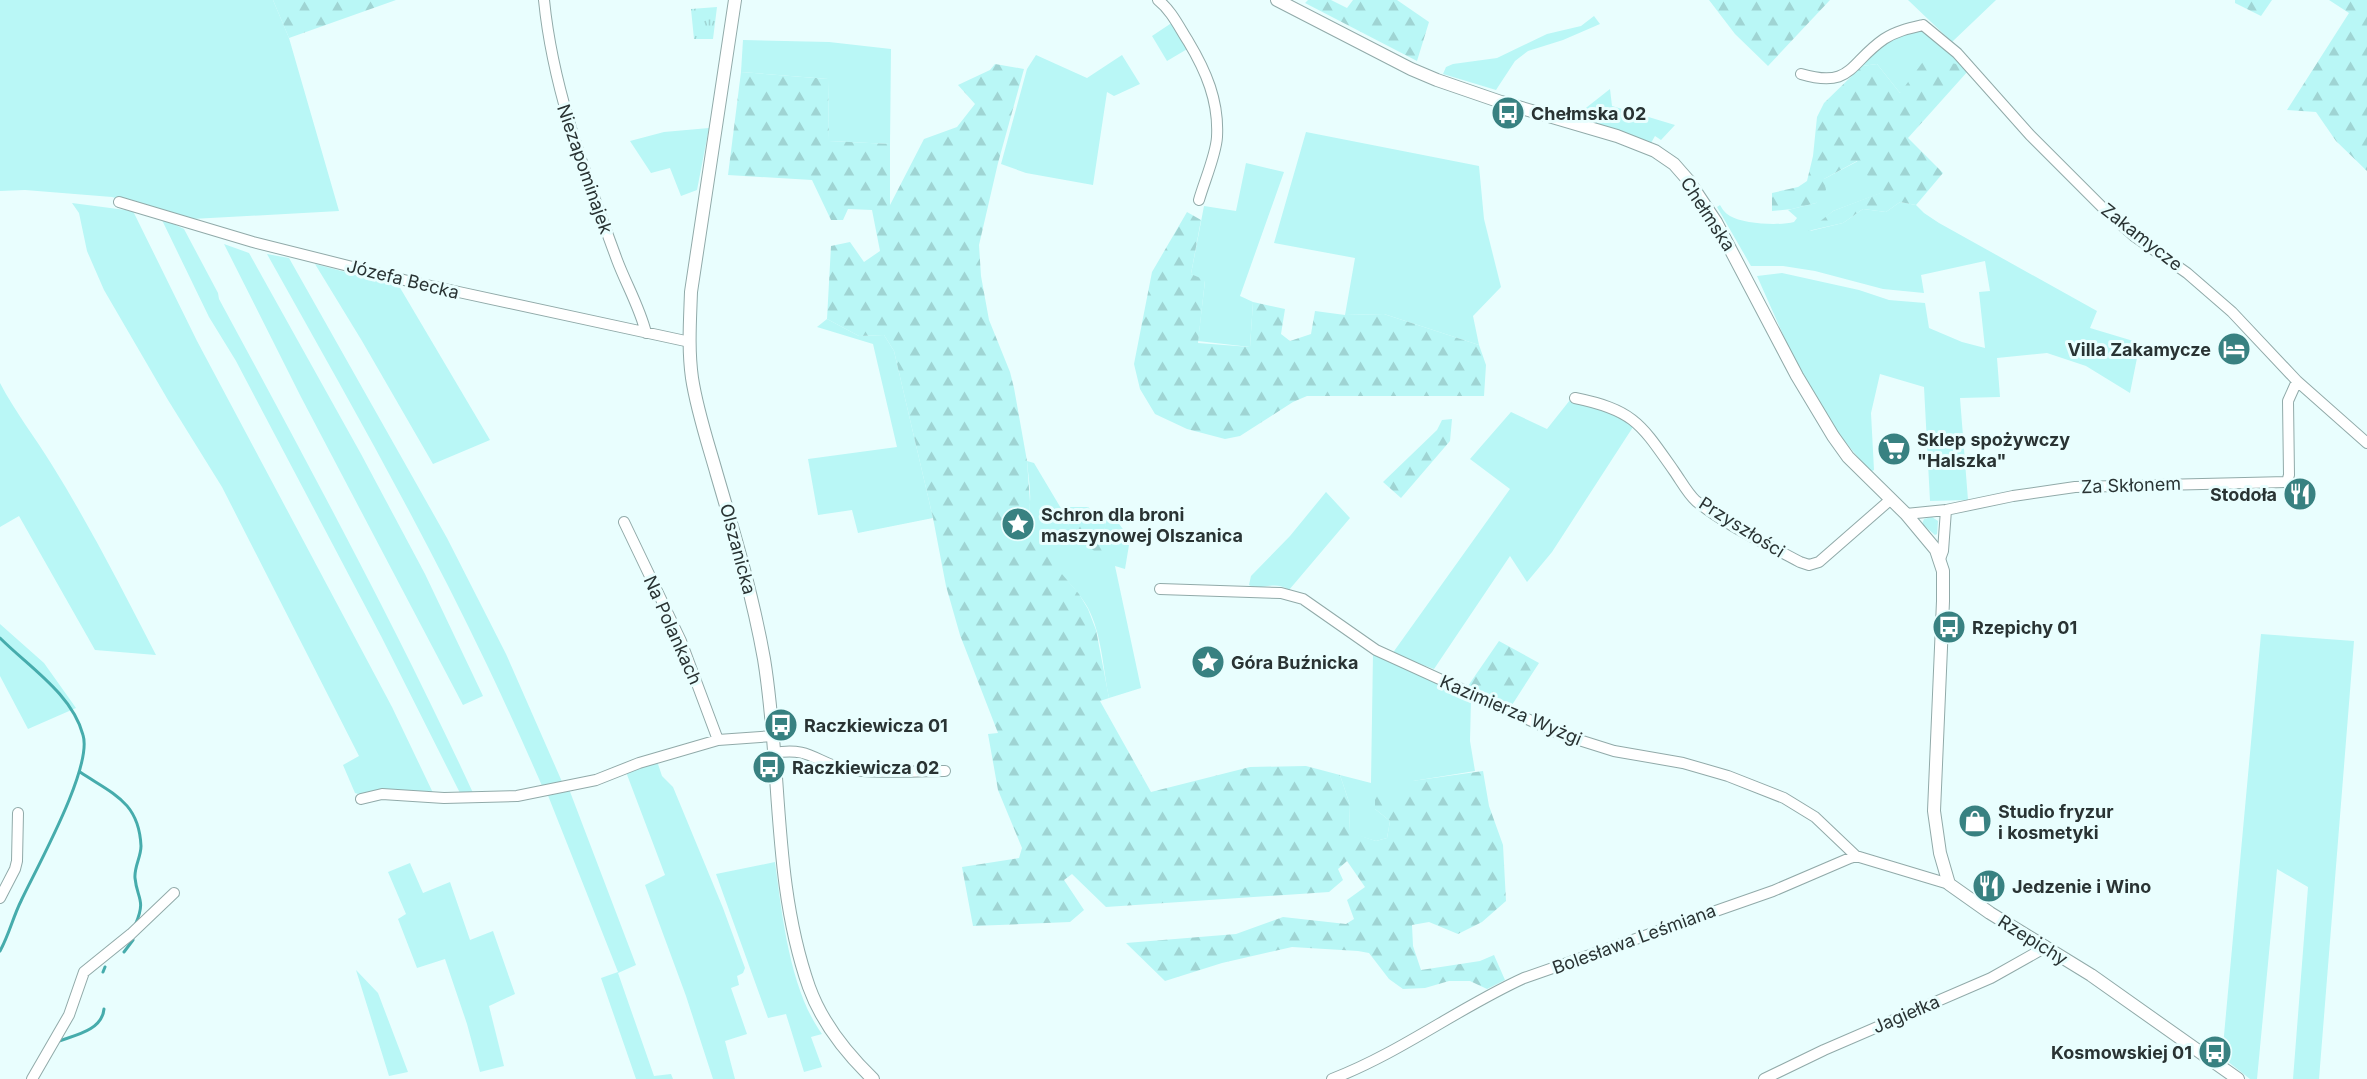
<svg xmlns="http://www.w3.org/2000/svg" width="2367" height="1079" font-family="Inter,sans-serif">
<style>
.grass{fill:#b9f7f6}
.forest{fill:url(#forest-firs)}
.park{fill:url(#park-tufts)}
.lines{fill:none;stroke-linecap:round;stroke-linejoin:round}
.stream{stroke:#46acac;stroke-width:3}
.minor-casing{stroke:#91aaa9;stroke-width:12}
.tertiary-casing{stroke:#91aaa9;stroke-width:14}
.minor{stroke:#fff;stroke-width:10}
.tertiary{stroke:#fff;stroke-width:12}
.labels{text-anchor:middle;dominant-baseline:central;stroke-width:6;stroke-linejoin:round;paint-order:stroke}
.poi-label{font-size:18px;font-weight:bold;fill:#293333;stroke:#e9fefe;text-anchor:start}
.street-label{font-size:18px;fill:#293333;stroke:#e9fefe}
</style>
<defs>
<pattern id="forest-firs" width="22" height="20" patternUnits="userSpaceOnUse" patternTransform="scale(1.5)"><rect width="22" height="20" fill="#b9f7f6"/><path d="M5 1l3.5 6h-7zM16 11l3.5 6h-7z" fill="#9fd4d3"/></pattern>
<pattern id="park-tufts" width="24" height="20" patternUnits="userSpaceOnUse" patternTransform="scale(1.5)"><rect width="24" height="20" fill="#b9f7f6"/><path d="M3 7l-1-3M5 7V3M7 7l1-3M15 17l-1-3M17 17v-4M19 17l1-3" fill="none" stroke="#9fd4d3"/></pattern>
</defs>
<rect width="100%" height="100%" fill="#e9fefe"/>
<path class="grass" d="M0 0H273L289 38 339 211 192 219 112 197 25 190 0 191Z
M1908 0H1996L1952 42Z
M1594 16 1600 24 1563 40 1528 51 1515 61 1496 90 1443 74 1446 67 1453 64 1497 58 1547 34 1581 26Z
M1173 22 1189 48 1167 61 1152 36Z
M1928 29 1963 65 1900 93 1877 64 1862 66C1886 39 1891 34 1928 29Z
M743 40 829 42 891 49 890 144 829 141 828 79 741 72Z
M1036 55 1087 78 1122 55 1140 84 1114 96 1107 92 1093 185 1026 173 1001 164 1027 69Z
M1610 89 1612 106 1675 125 1661 140 1655 136 1651 143 1583 120 1580 117 1582 111Z
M709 128 697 190 681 196 670 168 651 173 630 141 664 132Z
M1306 132 1479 166 1484 219 1501 287 1473 316 1479 345 1384 314 1345 315 1355 258 1274 243Z
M1858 161 1881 193 1833 211 1810 231 1843 223 1863 209 1886 212 1900 202 1916 205 1924 213 1939 223 2097 311 2090 328 2140 343 2130 393 2086 366 2047 353 1997 358 2000 397 1960 398 1968 500 1930 501 1924 387 1880 374 1871 413 1874 470 1870 472 1834 428 1797 366 1757 276 1782 273 1859 290 1889 300 1925 303 1929 328 1962 342 1985 348 1979 292 1990 291 1985 261 1921 275 1924 293 1883 289 1815 271 1783 266H1751L1717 207 1720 205C1723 210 1725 213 1730 216 1743 224 1779 226 1794 222L1797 218 1788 210 1816 203 1824 179Z
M1246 163 1284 172 1240 296 1253 302 1250 347 1198 341 1205 281 1191 274 1204 206 1236 211Z
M72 203 133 211 197 341 392 707 434 795H362L355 793 343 765 359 756 222 487 168 400 104 290 87 251 79 213Z
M161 218 184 229 218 293 219 299C307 462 396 626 474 795H461L381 636 236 361 209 317Z
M224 244 249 253 361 454 425 574 483 696 463 705 301 397Z
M267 254 289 258 447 538 506 654 563 784 543 788C525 747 507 707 488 667 421 526 343 390 267 254Z
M315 264 399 286 490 440 433 464 362 341Z
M827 319 859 336 884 335 894 351 933 518 858 533 852 510 818 515 808 459 897 447 873 344 817 327Z
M0 383C15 412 35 437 52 465 90 526 123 591 156 655L95 650 19 516 0 527Z
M1570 400 1610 411 1633 427 1552 552 1527 582 1510 556 1434 669 1392 654 1510 489 1470 459 1511 412 1547 429Z
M1027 461 1034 463 1062 510 1069 507H1088L1068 525 1103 535 1109 510 1130 539 1125 569 1115 566 1141 688 1109 698C1103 669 1102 635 1088 608 1073 580 1032 553 1029 521 1028 515 1030 508 1030 502 1031 489 1028 475 1027 461Z
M1326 492 1350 518 1289 590C1277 582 1267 587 1254 588L1249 585 1251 576 1290 536Z
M1932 517 1938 521 1937 534 1935 535 1922 524 1924 519Z
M0 624 44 663 76 708 28 729 0 676Z
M2261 634 2354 641 2319 1079H2293L2308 887 2277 869 2257 1079H2250L2222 1057Z
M1373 653 1471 699 1470 741 1475 771 1413 781 1408 793 1375 809 1390 821 1387 838 1376 841 1349 833 1350 805 1340 775 1371 783Z
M657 761 662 776 673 787 723 908 745 968 743 973 737 976 739 985 731 988 747 1034 725 1041 735 1079H713L686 996 645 885 665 875 626 772Z
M569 789 636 965 618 973 654 1076 671 1074 673 1079H636L601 978 618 972 547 793Z
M775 862C782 915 790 990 822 1034L811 1037 822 1067 804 1072 786 1014 768 1018 716 874Z
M410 863 423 893 450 882 470 940 493 931 515 994 489 1006 504 1066 480 1072 467 1024 445 959 417 968 398 919 406 914 388 872Z
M356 970 378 993 408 1072 389 1076Z"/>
<path class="forest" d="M273 0H396L289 38Z
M1308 0H1331L1347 8 1353 0H1397L1429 22 1417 61 1305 3Z
M1709 0H1830L1768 66 1735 34Z
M2235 0H2272L2261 16 2235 3Z
M2329 0H2367V171L2336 141 2316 112 2287 110 2349 13Z
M1925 59 1963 65 1968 71 1908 138 1943 173 1916 205 1900 202 1886 212 1863 209 1843 223 1808 231 1833 211 1880 193 1857 161 1824 179 1826 190 1816 203 1792 209 1772 211V193L1798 187 1807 181 1813 156 1817 117 1824 103 1862 66 1877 64 1900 93Z
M995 64 1024 69 998 163 979 245 981 276 989 320 1010 372 1014 388 1027 461 1030 502 1029 521 1035 538 1050 560 1079 594 1088 609 1096 630 1109 698 1100 701 1151 792 1250 767 1306 766 1340 775 1350 805 1349 832 1376 841 1387 838 1390 821 1375 809V790L1407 793 1412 781 1483 771 1489 806 1503 845 1506 901 1482 922 1458 934 1429 922 1412 925 1413 946 1421 970 1480 961 1494 955 1505 980 1487 989 1470 981H1449L1425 988 1403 989 1389 979 1369 953 1358 951 1292 947 1222 963 1165 981 1126 943 1236 934 1283 917 1346 924 1354 919 1347 900 1365 887 1347 861 1338 869 1343 880 1329 892 1106 907 1072 874 1064 880 1084 910 1070 922 973 926 962 867 1019 858 1022 848 998 790 988 734 998 733 960 635 946 586 933 518 894 351 884 335 859 336 827 319 831 246 850 242 864 262 880 251 872 210 848 209 843 220H831L812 180 728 175 741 72 828 79 829 141 890 144V205L924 139 957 127 975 104 958 85 990 70Z
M1187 212 1201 220 1191 274 1205 280 1198 343 1250 347 1253 302 1285 309 1281 334 1290 341 1311 334 1315 311 1345 315 1384 314 1479 345 1486 365 1484 396H1307L1293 402 1240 436 1225 439 1187 429 1155 414 1140 389 1134 364 1152 272Z
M1452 419 1450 441 1401 498 1383 482 1437 430 1442 420Z
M1088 507 1106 524 1103 534 1110 545 1107 550 1095 552 1068 525Z
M1499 641 1539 663 1512 705 1468 686Z"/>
<path class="park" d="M717 7 713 39H694L691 9Z"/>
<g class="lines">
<path class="stream" d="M0 638C29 667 72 694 83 735 93 767 37 867 21 901 13 917 9 935 0 951
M80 772C113 794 139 802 141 846 141 857 134 867 135 878 137 899 146 899 136 923
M124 952 133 940
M103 972 105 967
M59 1041C76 1035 102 1030 104 1009"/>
<g class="minor-casing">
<path id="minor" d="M544 0C553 91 586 175 617 260 626 284 640 308 646 333
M1158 0C1171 10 1179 27 1188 41 1206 71 1219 101 1217 137 1216 155 1204 182 1199 200
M1801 74C1852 89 1849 63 1884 39 1896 31 1910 28 1923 25L1957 53 2030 135 2107 212 2134 236 2187 273 2232 312 2297 381 2367 443
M119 202 253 242 408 281 690 342
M1575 398C1634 410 1641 424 1674 471 1681 481 1688 494 1696 501 1727 526 1765 543 1800 562L1809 565 1819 562 1890 500
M1906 514 1946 510 2013 496 2075 487 2287 482 2289 475 2288 401 2297 381
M624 522 681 641 718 740
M1940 559 1943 551 1946 510
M1160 589 1281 593 1303 599 1376 650 1560 734 1614 751 1683 763 1728 776 1784 798 1815 817 1856 856
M774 753C811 746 817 764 846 769 878 774 912 771 945 771
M361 799 382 794 444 798 517 796 596 780 639 763 718 740 773 736
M0 898 15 869 17 861 18 813
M32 1079 69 1015 84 972 131 934 174 893
M1332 1079C1400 1053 1458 1008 1524 978L1773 891 1850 858 1856 856 1949 884
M1764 1079 1824 1050 1991 978 2046 947"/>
</g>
<g class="tertiary-casing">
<path id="tertiary" d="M735 0 691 292C690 321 688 350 692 378 697 411 708 443 717 475 735 536 753 597 764 659 782 768 772 882 809 987 822 1023 845 1052 873 1079
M1277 0 1411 69 1437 80 1501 102 1617 136 1655 151 1674 164 1688 180 1716 222 1797 376 1833 436 1848 457 1906 514 1936 550 1943 571V601L1934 811 1940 853 1949 884 1990 913 2091 975 2238 1079"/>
</g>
<use href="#minor" class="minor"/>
<use href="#tertiary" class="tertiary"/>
</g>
<defs>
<g id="bus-disc" transform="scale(1.725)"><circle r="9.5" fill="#388181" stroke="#e9fefe"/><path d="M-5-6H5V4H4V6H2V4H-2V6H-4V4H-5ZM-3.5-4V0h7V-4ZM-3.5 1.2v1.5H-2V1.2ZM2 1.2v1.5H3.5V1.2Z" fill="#fff"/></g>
<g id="hotel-disc" transform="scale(1.725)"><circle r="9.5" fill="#388181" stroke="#e9fefe"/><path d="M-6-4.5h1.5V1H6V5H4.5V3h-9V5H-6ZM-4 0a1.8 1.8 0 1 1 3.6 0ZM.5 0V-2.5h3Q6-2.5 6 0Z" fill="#fff"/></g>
<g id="supermarket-disc" transform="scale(1.725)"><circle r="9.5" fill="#388181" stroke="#e9fefe"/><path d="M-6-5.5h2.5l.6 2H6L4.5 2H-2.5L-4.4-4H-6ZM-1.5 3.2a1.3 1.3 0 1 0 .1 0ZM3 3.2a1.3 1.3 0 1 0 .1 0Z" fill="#fff"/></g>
<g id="restaurant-disc" transform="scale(1.725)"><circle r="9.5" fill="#388181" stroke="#e9fefe"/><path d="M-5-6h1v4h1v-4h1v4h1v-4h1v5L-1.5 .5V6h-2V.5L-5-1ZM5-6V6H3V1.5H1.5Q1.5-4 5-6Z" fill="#fff"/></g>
<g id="sight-disc" transform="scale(1.725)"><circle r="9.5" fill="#388181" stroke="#e9fefe"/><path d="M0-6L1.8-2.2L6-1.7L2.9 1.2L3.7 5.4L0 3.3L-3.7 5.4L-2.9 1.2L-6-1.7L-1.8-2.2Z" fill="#fff"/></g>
<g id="shop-disc" transform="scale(1.725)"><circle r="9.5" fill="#388181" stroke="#e9fefe"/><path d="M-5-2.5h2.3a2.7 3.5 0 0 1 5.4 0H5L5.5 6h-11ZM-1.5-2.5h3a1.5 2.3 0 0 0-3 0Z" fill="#fff"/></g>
</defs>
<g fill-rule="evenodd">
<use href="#bus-disc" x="1508" y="113"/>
<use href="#hotel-disc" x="2234" y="349"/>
<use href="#supermarket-disc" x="1894" y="449"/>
<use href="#restaurant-disc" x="2300" y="494"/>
<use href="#sight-disc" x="1018" y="524"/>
<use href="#bus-disc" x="1949" y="627"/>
<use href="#sight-disc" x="1208" y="662"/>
<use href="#bus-disc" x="781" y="725"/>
<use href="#bus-disc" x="769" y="767"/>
<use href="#shop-disc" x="1975" y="821"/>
<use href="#restaurant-disc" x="1989" y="886"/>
<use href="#bus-disc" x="2215" y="1052"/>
</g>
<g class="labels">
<g class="poi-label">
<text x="1531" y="113">Chełmska 02</text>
<text x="2211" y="349" text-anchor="end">Villa Zakamycze</text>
<text x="1917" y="439">Sklep spożywczy<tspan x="1917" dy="21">"Halszka"</tspan></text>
<text x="2277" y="494" text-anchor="end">Stodoła</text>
<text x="1041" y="514">Schron dla broni<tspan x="1041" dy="21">maszynowej Olszanica</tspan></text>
<text x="1972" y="627">Rzepichy 01</text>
<text x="1231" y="662">Góra Buźnicka</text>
<text x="804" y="725">Raczkiewicza 01</text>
<text x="792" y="767">Raczkiewicza 02</text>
<text x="1998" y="811">Studio fryzur<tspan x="1998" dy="21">i kosmetyki</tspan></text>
<text x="2012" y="886">Jedzenie i Wino</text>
<text x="2192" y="1052" text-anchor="end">Kosmowskiej 01</text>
</g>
<g class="street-label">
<text transform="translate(585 169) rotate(71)">Niezapominajek</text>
<text transform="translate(1708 214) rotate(57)">Chełmska</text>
<text transform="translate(2142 237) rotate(38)">Zakamycze</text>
<text transform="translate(403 279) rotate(14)">Józefa Becka</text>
<text transform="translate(2131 485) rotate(-2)">Za Skłonem</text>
<text transform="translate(1742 527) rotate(32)">Przyszłości</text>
<text transform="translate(738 549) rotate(75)">Olszanicka</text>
<text transform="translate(673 630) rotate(66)">Na Polankach</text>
<text transform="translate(1511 710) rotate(23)">Kazimierza Wyżgi</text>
<text transform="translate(1634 939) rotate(-20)">Bolesława Leśmiana</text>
<text transform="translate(2033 940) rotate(32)">Rzepichy</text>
<text transform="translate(1906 1014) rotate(-23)">Jagiełka</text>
</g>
</g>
</svg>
